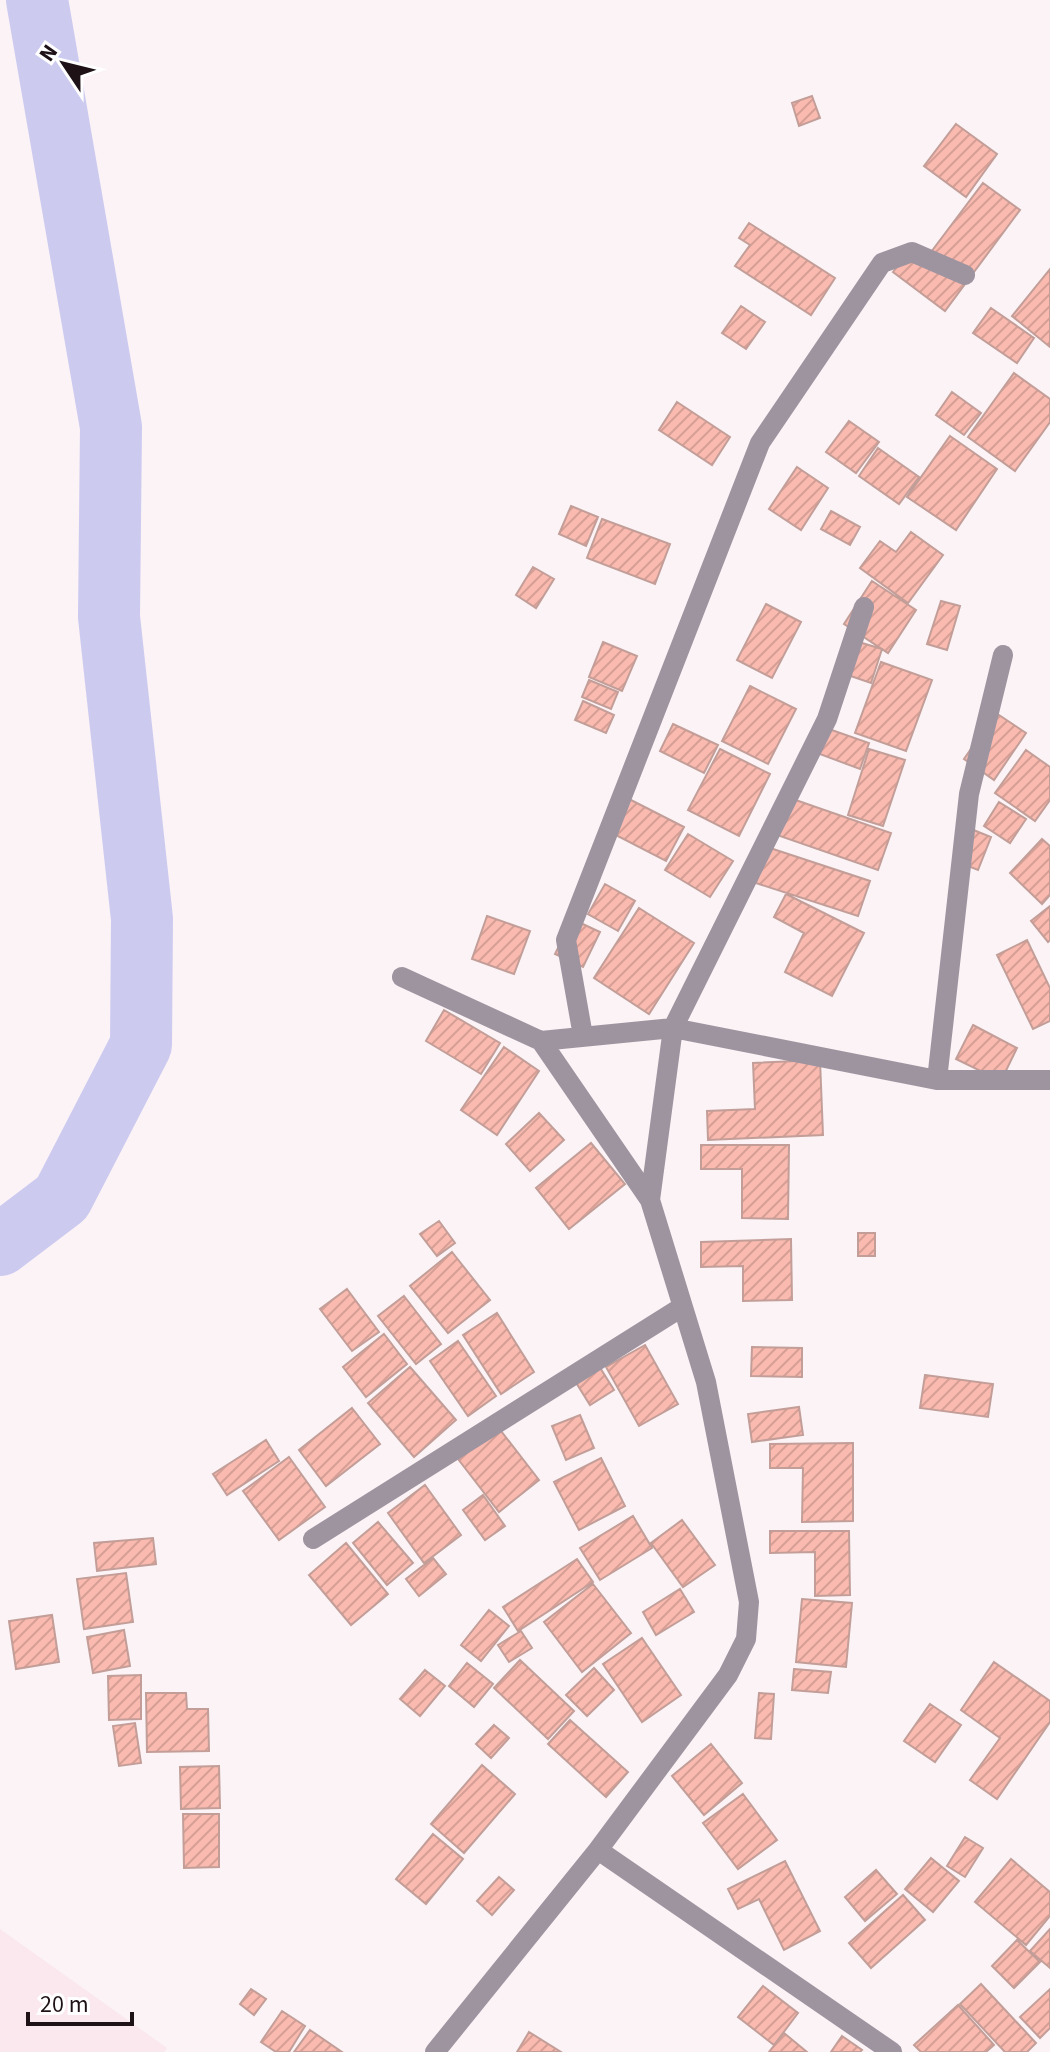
<svg xmlns="http://www.w3.org/2000/svg" width="1050" height="2052" font-family="'Source Sans 3',sans-serif">
<style>
.built{fill:#fbe8ee}
.lines{fill:none;stroke-linecap:round;stroke-linejoin:round}
.river{stroke:#cdcaf0;stroke-width:62}
.building{fill:url(#building-hatch);stroke:#c39e98;stroke-width:2}
.minor{stroke:#9e94a0;stroke-width:20}
</style>
<defs>
<pattern id="building-hatch" width="6" height="6" patternUnits="userSpaceOnUse" patternTransform="scale(2)"><rect width="6" height="6" fill="#fabaaf"/><path d="M-1 1l2-2M0 6l6-6M5 7l2-2" fill="none" stroke="#d69f96"/></pattern>
</defs>
<rect width="100%" height="100%" fill="#fbf3f6"/>
<path class="built" d="M0 1929 167 2048 164 2052H0Z"/>
<g class="lines">
<path class="river" d="M0 1245 62 1198 141 1045 142 919 109 617 111 427 37 0"/>
</g>
<path class="building" d="M812 96 820 118 799 126 792 103Z
M956 124 997 154 966 197 924 166Z
M983 183 1020 210 945 311 893 272 913 245 928 256Z
M749 223 835 278 811 315 735 266 750 245 739 238Z
M1050 269V347L1012 316Z
M741 306 765 322 746 349 722 333Z
M991 308 1034 338 1017 363 973 333Z
M1014 373 1050 399V422L1015 471 968 437Z
M952 392 981 413 964 435 936 415Z
M677 402 730 437 712 465 659 430Z
M849 421 879 442 856 473 826 452Z
M950 436 997 469 956 530 907 497Z
M878 448 919 477 899 504 859 476Z
M797 467 828 488 801 530 769 509Z
M571 506 598 517 586 546 559 534Z
M831 511 860 527 850 545 821 529Z
M602 519 670 544 655 584 587 558Z
M911 532 943 555 908 603 860 568 880 541 896 552Z
M533 567 554 579 536 608 516 595Z
M872 581 916 610 888 653 844 624Z
M941 601 960 606 947 650 927 644Z
M766 604 801 622 772 678 737 660Z
M852 640 882 649 871 683 842 673Z
M603 642 637 656 622 691 589 677Z
M881 662 932 680 906 751 855 733Z
M589 680 618 692 611 709 582 697Z
M750 686 796 709 768 764 722 741Z
M583 701 614 715 606 733 575 720Z
M996 713 1026 733 994 780 964 759Z
M673 724 718 745 704 773 660 751Z
M826 728 869 743 860 769 817 753Z
M720 749 770 774 739 836 688 810Z
M869 749 905 760 883 826 848 815Z
M1026 750 1050 767V800L1035 821 995 793Z
M787 797 891 833 878 870 774 834Z
M627 798 684 827 666 861 610 832Z
M999 802 1026 819 1010 843 984 826Z
M971 829 991 837 978 870 958 862Z
M688 834 733 861 710 897 665 870Z
M1042 839 1050 846V895L1042 904 1010 873Z
M767 847 870 881 858 916 756 883Z
M605 884 635 901 618 931 588 914Z
M786 894 864 933 832 996 785 972 804 933 774 917Z
M1050 906V940L1048 942 1031 921Z
M639 908 694 943 649 1014 594 978Z
M487 916 530 931 514 974 472 959Z
M572 919 600 932 583 967 555 954Z
M1027 940 1050 988V1021L1033 1029 997 955Z
M444 1010 500 1043 481 1074 426 1041Z
M973 1025 1017 1048 1001 1081 956 1059Z
M504 1047 539 1071 497 1135 461 1110Z
M820 1060 823 1135 708 1140 707 1111 755 1109 753 1063Z
M539 1113 564 1140 530 1171 506 1144Z
M591 1143 625 1184 569 1229 536 1188Z
M701 1145H789L788 1219 742 1218V1169H701Z
M439 1221 455 1243 437 1256 420 1234Z
M858 1233H875V1256H858Z
M791 1239 792 1300 743 1301V1266L701 1267V1242Z
M452 1252 490 1300 448 1333 410 1286Z
M347 1289 379 1332 352 1351 320 1309Z
M404 1296 441 1344 416 1364 378 1316Z
M497 1313 534 1372 501 1394 463 1335Z
M384 1334 407 1364 366 1397 343 1367Z
M458 1341 496 1396 468 1416 430 1361Z
M645 1345 678 1404 639 1426 606 1367Z
M752 1347 802 1348V1377L751 1376Z
M599 1366 614 1390 590 1405 575 1381Z
M410 1367 456 1420 414 1457 368 1403Z
M925 1375 993 1384 988 1417 920 1408Z
M799 1407 803 1435 752 1442 748 1414Z
M352 1408 380 1444 326 1486 299 1450Z
M580 1415 594 1448 566 1460 552 1426Z
M498 1427 539 1480 499 1512 458 1459Z
M266 1440 279 1461 227 1495 213 1474Z
M853 1443V1521L802 1522 803 1468H770V1444Z
M289 1457 325 1507 279 1540 243 1491Z
M601 1458 625 1506 579 1530 554 1482Z
M425 1485 461 1535 424 1563 388 1513Z
M483 1495 505 1526 485 1540 463 1510Z
M633 1516 652 1548 600 1580 580 1548Z
M682 1520 715 1565 683 1587 651 1543Z
M378 1522 413 1563 387 1585 353 1543Z
M770 1531H849L850 1595 815 1596V1552L770 1553Z
M153 1538 156 1564 97 1571 94 1543Z
M346 1543 388 1594 351 1625 309 1575Z
M433 1558 446 1574 419 1596 406 1579Z
M577 1559 593 1582 518 1631 503 1607Z
M126 1573 133 1622 84 1629 77 1579Z
M593 1584 631 1633 582 1672 544 1622Z
M680 1589 694 1612 656 1635 643 1612Z
M802 1599 852 1603 846 1667 796 1662Z
M489 1610 509 1626 481 1661 461 1645Z
M52 1615 59 1662 16 1669 9 1621Z
M124 1630 130 1666 93 1673 87 1637Z
M521 1631 532 1648 509 1662 498 1645Z
M642 1638 681 1695 642 1722 603 1664Z
M520 1660 574 1711 548 1739 494 1688Z
M994 1662 1050 1701V1722L997 1799 970 1780 1000 1738 961 1710Z
M467 1663 493 1684 474 1707 449 1686Z
M594 1668 614 1690 587 1716 566 1695Z
M794 1669 831 1672 828 1693 792 1690Z
M425 1670 445 1686 420 1716 400 1699Z
M141 1675V1719L109 1720 108 1676Z
M146 1693H186L187 1709H208L209 1751 147 1752Z
M759 1693 774 1694 771 1739 755 1738Z
M930 1704 961 1725 935 1762 904 1741Z
M570 1720 628 1772 606 1797 548 1744Z
M135 1723 141 1763 119 1766 113 1726Z
M494 1725 509 1738 491 1758 476 1744Z
M711 1744 742 1783 704 1815 672 1776Z
M482 1765 515 1794 464 1853 431 1824Z
M219 1766 220 1808 181 1809 180 1767Z
M743 1794 777 1840 738 1869 703 1823Z
M183 1814H219V1867L184 1868Z
M433 1834 463 1859 426 1904 396 1879Z
M965 1837 983 1848 965 1877 947 1866Z
M931 1858 959 1881 933 1912 905 1889Z
M1011 1859 1050 1892V1916L1026 1945 975 1902Z
M785 1861 820 1931 784 1950 759 1899 738 1909 728 1889Z
M876 1870 897 1894 865 1921 845 1897Z
M499 1877 514 1890 492 1915 477 1901Z
M903 1895 925 1920 871 1968 849 1943Z
M1050 1929V1968L1030 1951Z
M1017 1940 1040 1962 1014 1988 992 1966Z
M981 1984 1036 2043 1027 2052H1005L960 2004Z
M763 1986 798 2013 774 2045 738 2017Z
M251 1989 266 1999 254 2015 240 2004Z
M1050 1989V2028L1040 2038 1020 2017Z
M958 2005 994 2045 986 2052H921L914 2045Z
M282 2011 305 2026 289 2052H276L261 2042Z
M310 2030 342 2052H294Z
M529 2032 561 2052H517Z
M784 2033 807 2052H769Z
M842 2036 862 2050 860 2052H831Z"/>
<g class="lines">
<path class="minor" d="M402 977 541 1041 673 1028 937 1080H1050
M583 1036 566 940 760 443 882 263 912 252 965 275
M937 1080 969 794 1003 655
M650 1200 673 1028 827 719 864 607
M313 1539 682 1307
M598 1850 892 2052
M435 2052 598 1850 728 1675 746 1639 749 1602 706 1382 650 1200 541 1041"/>
</g>
<g transform="translate(64 64) rotate(305)" stroke="#ffffff" stroke-width="6" paint-order="stroke">
<path d="M0-6L14 30L0 20L-14 30Z" fill="#1f1217"/>
<text y="-12" font-size="22" font-weight="bold" text-anchor="middle" fill="#1f1217">N</text>
</g>
<path d="M28 2012v12h104v-12" fill="none" stroke="#1f1217" stroke-width="4"/>
<text x="40" y="2012" font-size="24" fill="#1f1217" stroke="#ffffff" stroke-width="6" paint-order="stroke">20 m</text>
</svg>
